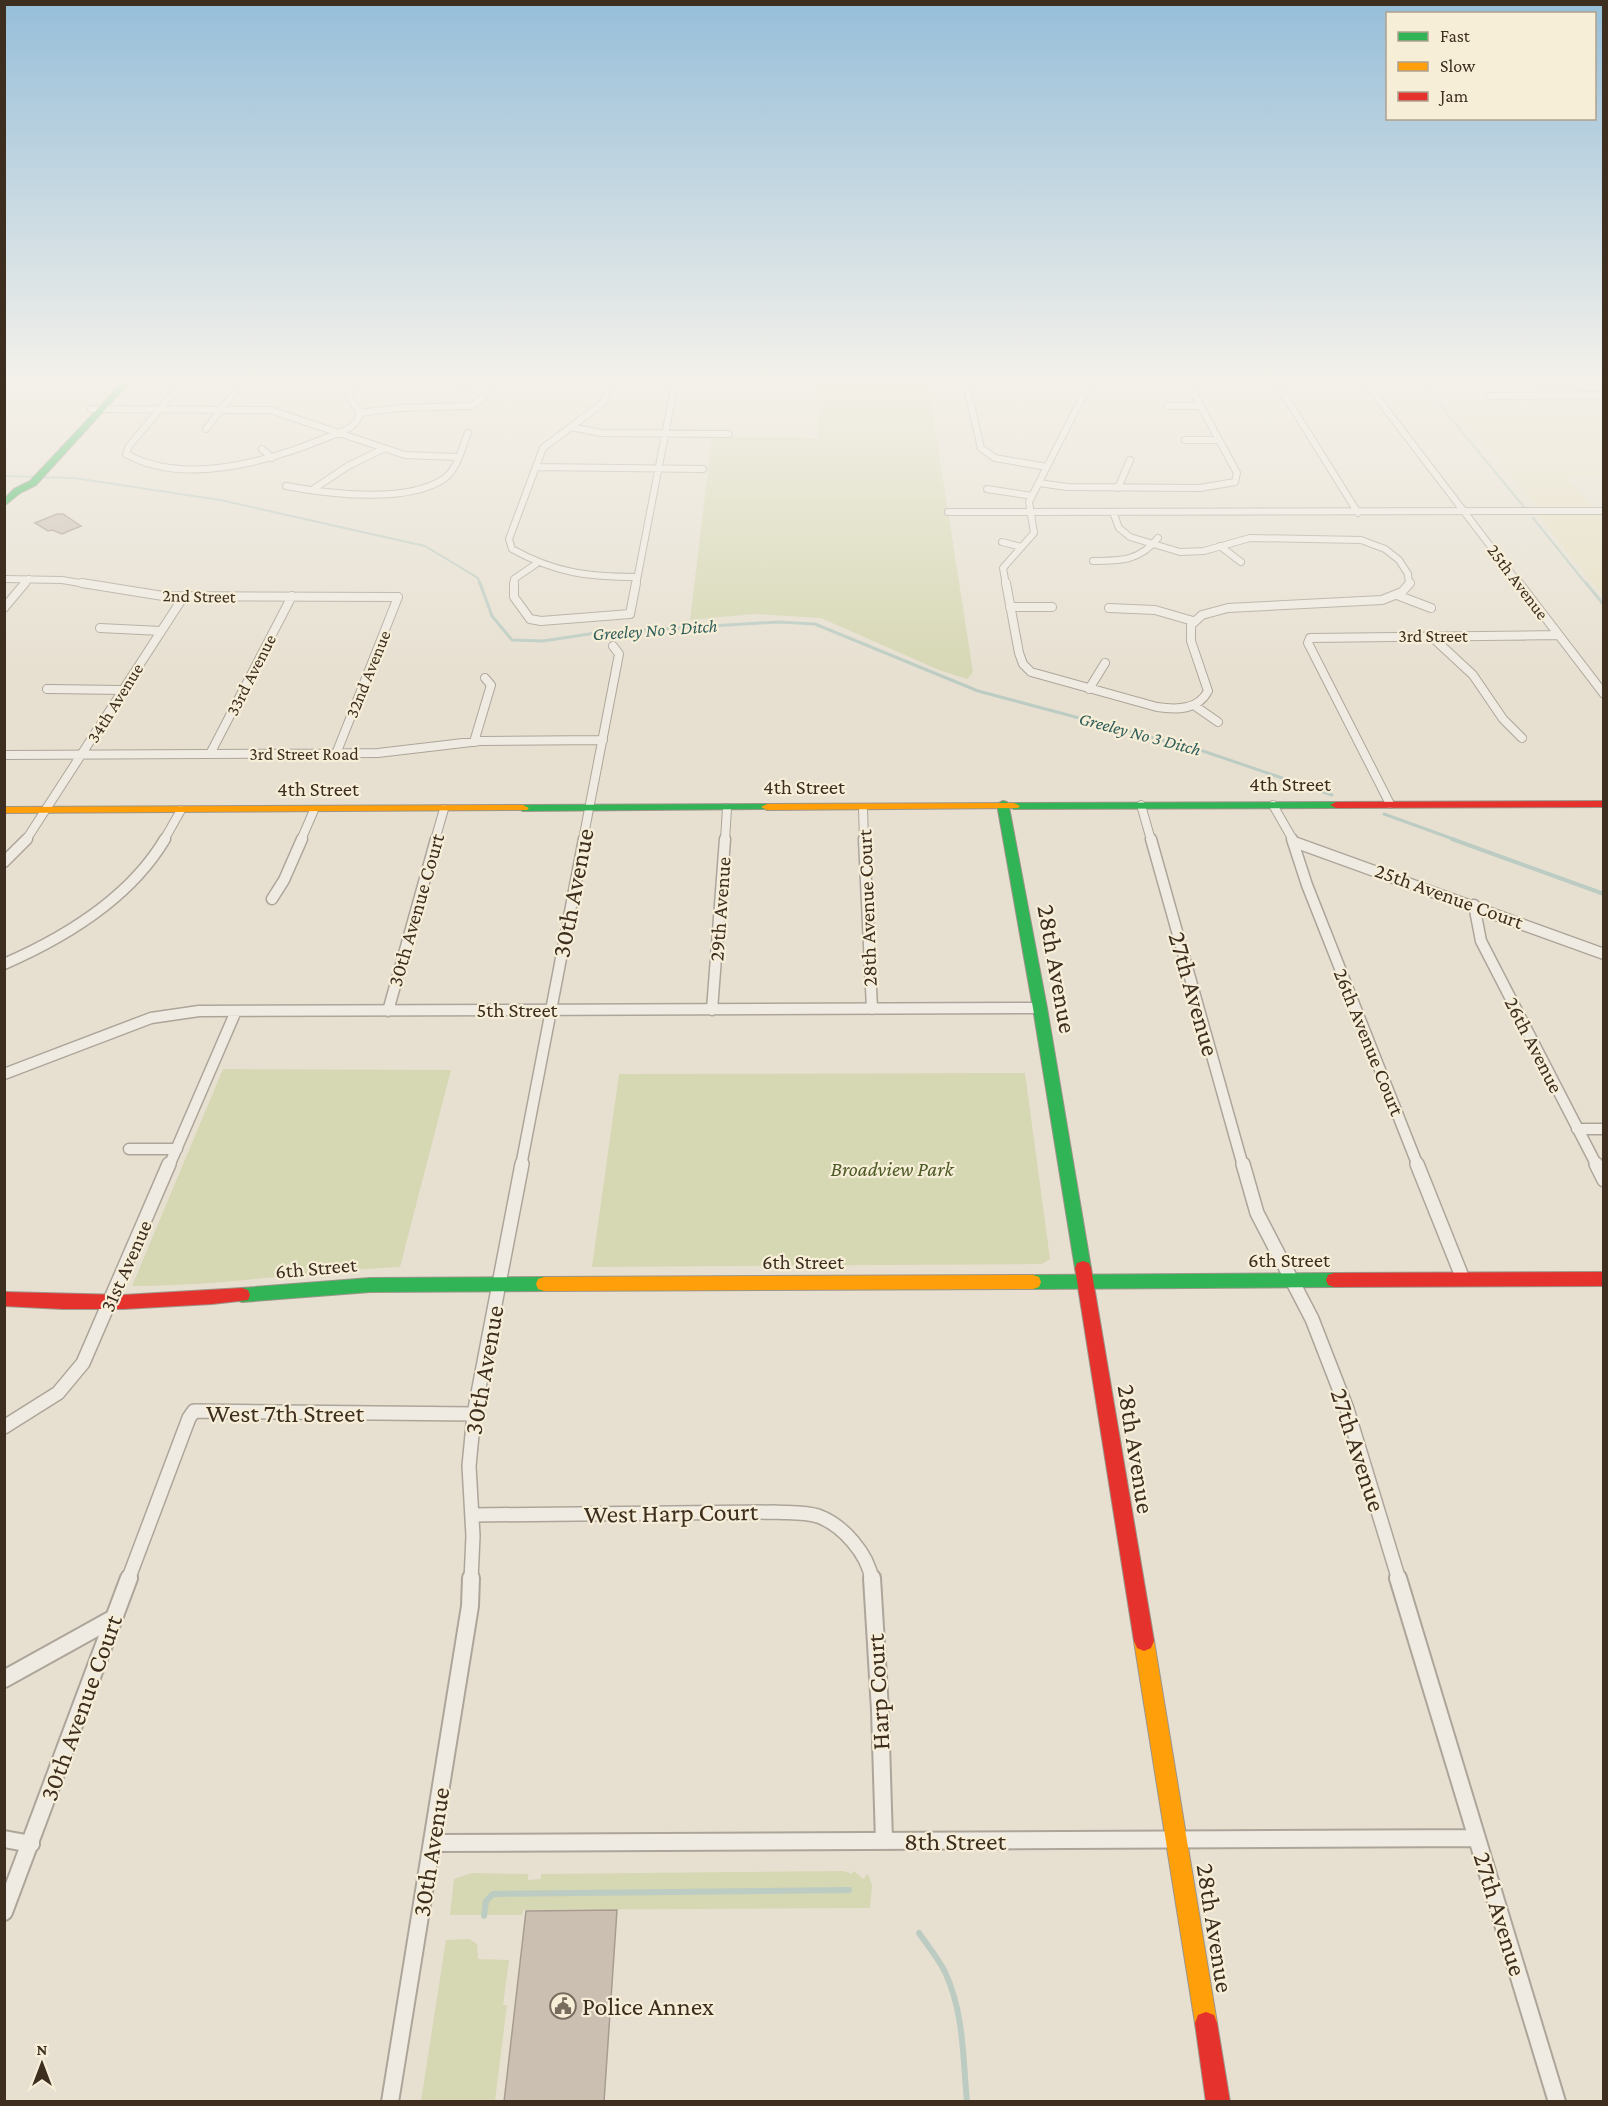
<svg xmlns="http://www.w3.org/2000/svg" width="1608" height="2106" font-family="'Crimson Pro',serif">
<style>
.farmland{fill:#e6dfc2}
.green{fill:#d6d7b3}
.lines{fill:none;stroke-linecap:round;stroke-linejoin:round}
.stream-far3{stroke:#bcccc2;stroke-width:2}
.stream-far2{stroke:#bcccc2;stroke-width:3}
.stream-far1{stroke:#bcccc2;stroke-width:4}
.stream{stroke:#bcccc2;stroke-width:6}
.building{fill:#cbbfb2;stroke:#a89c90;stroke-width:1.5}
.street-far4-casing{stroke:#ada599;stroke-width:8}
.street-far3-casing{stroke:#ada599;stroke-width:10}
.street-far2-casing{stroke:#ada599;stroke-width:13}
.street-far1-casing{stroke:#ada599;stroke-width:16}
.street-casing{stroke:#ada599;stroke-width:20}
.fast-casing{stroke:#9c958a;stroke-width:2}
.slow-casing{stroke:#9c958a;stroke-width:2}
.jam-casing{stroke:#9c958a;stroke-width:2}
.street-far4{stroke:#efebe3;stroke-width:6}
.street-far3{stroke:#efebe3;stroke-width:8}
.street-far2{stroke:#efebe3;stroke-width:10}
.street-far1{stroke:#efebe3;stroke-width:13}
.street{stroke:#efebe3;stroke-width:16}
.fast{fill:#30b455;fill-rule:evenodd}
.slow{fill:#ff9f0a;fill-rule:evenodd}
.jam{fill:#e5322d;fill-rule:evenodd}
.labels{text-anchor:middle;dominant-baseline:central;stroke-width:4.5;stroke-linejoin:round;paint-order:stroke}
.far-street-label{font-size:18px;fill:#3d2e20;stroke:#f7eed8}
.far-water-label{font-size:18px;font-style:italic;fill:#2f5d5a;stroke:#f7eed8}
.street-label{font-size:21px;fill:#3d2e20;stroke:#f7eed8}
.park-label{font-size:21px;font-style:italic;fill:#4d5a26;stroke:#f7eed8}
.near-street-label{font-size:26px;fill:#3d2e20;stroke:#f7eed8}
.near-poi-label{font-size:26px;fill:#3d2e20;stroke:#f7eed8;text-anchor:start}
</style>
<rect width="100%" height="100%" fill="#e7e0d1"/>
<path class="farmland" d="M1459 412H1596L1603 419V476L1568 478 1593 507H1537Z
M1543 514H1603V596L1538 516Z"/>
<path class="green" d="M817 383H928L973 672 967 679 939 670 821 618 754 614 690 620 712 437H799L818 439Z
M223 1069 451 1070 400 1267C310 1271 221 1286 132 1286Z
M1025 1073 1050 1259 1042 1264 592 1267 619 1074Z
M843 1871 852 1874 854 1871 863 1879 868 1874 872 1885 870 1908 523 1910 522 1915H450L454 1879 472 1873 528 1874V1880L541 1879V1874Z
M469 1939 477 1944 478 1959 509 1960 503 2005H507L495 2101H421L446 1940Z"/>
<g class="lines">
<path class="stream-far3" d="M1422 383 1524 507
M4 476 74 478 220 500 425 546 478 578 480 585
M1533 518 1587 585"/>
<path class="stream-far2" d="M480 583 492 616 512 640 543 641 596 633 778 622 815 624 978 691 1203 751 1332 795
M1586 583 1604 605
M1384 814 1456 840"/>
<path class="stream-far1" d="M1452 839 1604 894"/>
<path class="stream" d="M484 1916 486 1901 493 1894 849 1890
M919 1933C928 1946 938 1958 945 1972 964 2012 963 2060 967 2102"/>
</g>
<path class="building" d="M57 514H63L81 526 62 534 52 530 48 531 35 523Z
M617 1910 604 2102H504L526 1911Z"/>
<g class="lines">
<g class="street-far4-casing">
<path id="street-far4" d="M182 383 129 446 126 454C186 487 270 461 328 437 341 432 357 428 360 413
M353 383 349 396 360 413
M610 383 604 402 543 448 509 539 512 549C555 573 589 577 637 577
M966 383 981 448 995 458 1047 467
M1277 383 1358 513
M1366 383 1520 585
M463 384 466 383
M1490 396 1604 395
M1167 406H1201
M91 409 270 410 405 455 458 457
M360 413 399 408 470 406 481 400 489 383
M571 427 601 433 729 434
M206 429 235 392
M1185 440H1219
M262 449 272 458
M537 467 703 469
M1039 483 1067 487 1200 488 1235 482 1237 473 1188 383
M286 486C328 494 409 504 445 478 458 468 462 447 468 433
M1118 488 1130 460
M987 489 1032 496
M312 490 348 466 383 449
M948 512 1604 511
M1113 512 1119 528 1130 537 1180 552 1204 551 1250 538 1361 540 1385 549 1399 560 1408 574 1409 585
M1002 542 1021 547
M1220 546 1241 562
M1093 561C1120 561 1140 561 1158 538
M4 579 62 580 92 585
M24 585 29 579
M514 585V579L536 564
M636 585 675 383
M1006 585 1003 568 1034 533 1029 502 1087 388 1092 383"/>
</g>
<g class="street-far3-casing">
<path id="street-far3" d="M82 583 163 596 398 597 336 754
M514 583V597L530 619 541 621 630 614 636 583
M1006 583 1019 653 1023 664 1031 672 1157 707C1177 710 1198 710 1208 691L1191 641V625L1202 615 1228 608 1382 600 1402 592 1410 583
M1519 583 1604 694
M1397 595 1431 608
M1010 607H1052
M4 608 25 583
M1109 608 1155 610 1193 621
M100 628 161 631
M1431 636 1473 675 1503 719 1522 738
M47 689 124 690
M1089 689 1105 663
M1195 706 1218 722
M474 742 491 685 485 678
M210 754 292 596
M4 755 378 753 480 741 603 740
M1390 804 1308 643 1310 638 1558 635
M1141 805 1151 840
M1273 805 1293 840
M863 808 864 840
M26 840 184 596
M164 840 181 810
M301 840 314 810
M435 840 444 809
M583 840 619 654 613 646
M725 840 727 808"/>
</g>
<g class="street-far2-casing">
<path id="street-far2" d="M864 839 872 1009
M1151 839 1243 1166
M1292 839 1307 885 1418 1166
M1294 842 1604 954
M4 862 27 839
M272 899 284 880 302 839
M1474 905 1481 941 1597 1166
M4 964C66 937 130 898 165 839
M712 1010 725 839
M388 1011 436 839
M4 1074 151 1018 199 1011 1040 1008
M1577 1129H1604
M129 1149H177
M169 1166 236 1011
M521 1166 584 839"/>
</g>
<g class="street-far1-casing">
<path id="street-far1" d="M1243 1164 1257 1213 1312 1319 1347 1409 1399 1580
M1417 1164 1463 1279
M1596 1164 1604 1180
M4 1427 58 1393 83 1363 169 1164
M472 1515 775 1512C789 1513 805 1512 818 1516 843 1525 868 1554 872 1580
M128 1580 189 1418 194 1411 474 1414
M471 1580 473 1536 469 1466 474 1414 522 1164"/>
</g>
<g class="street-casing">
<path id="street" d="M872 1578 880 1710 884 1841
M1398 1578 1557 2102
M4 1679 114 1618
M4 1839 31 1844
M433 1843 1477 1838
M4 1912 129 1578
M390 2102 470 1606 471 1578"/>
</g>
<g class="fast-casing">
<path id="fast" d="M122 383H129L36 485 20 493 4 506V499L14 489 30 481Z
M1003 801 1007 802 1009 805 1014 803 1336 802 1342 805 1336 808 1014 809 1009 807 1047 1008 1091 1268 1089 1273 1083 1275 1077 1273 1075 1268 1033 1008 997 804Z
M767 804 773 807 771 809 523 811 517 808 523 805Z
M1334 1273 1340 1275 1342 1280 1340 1285 1334 1287 1033 1289 1027 1287 1025 1282 1027 1277 1033 1275Z
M544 1277 550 1279 552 1284 550 1289 544 1291 370 1292 242 1302 236 1300 234 1295 236 1290 242 1288 370 1278Z"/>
</g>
<g class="slow-casing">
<path id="slow" d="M1014 803 1020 806 1018 808 767 810 761 807 767 804Z
M523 805 529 808 527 810 4 813V807Z
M1033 1275 1039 1277 1041 1282 1039 1287 1033 1289 544 1291 538 1289 536 1284 538 1279 544 1277Z
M1144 1631 1151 1634 1154 1641 1217 2023 1214 2031 1206 2034 1198 2031 1195 2023 1134 1641 1137 1634Z"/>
</g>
<g class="jam-casing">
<path id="jam" d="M1604 801V807L1336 808 1330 805 1336 802Z
M1083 1261 1089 1263 1091 1268 1154 1641 1151 1648 1144 1651 1137 1648 1134 1641 1075 1268 1077 1263Z
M1604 1272V1286L1334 1287 1328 1285 1326 1280 1328 1275 1334 1273Z
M242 1288 248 1290 250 1295 248 1300 212 1304 123 1309H63L4 1306V1292L123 1295Z
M1206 2012 1214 2015 1217 2023 1230 2102H1206L1195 2023 1198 2015Z"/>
</g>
<use href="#street-far4" class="street-far4"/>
<use href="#street-far3" class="street-far3"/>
<use href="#street-far2" class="street-far2"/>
<use href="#street-far1" class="street-far1"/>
<use href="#street" class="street"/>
<use href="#fast" class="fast"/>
<use href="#slow" class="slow"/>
<use href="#jam" class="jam"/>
</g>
<linearGradient id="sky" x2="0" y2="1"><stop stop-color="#96bed9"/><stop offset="0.56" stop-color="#f4f1ea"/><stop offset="1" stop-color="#f4f1ea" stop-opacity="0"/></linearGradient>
<rect width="1608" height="678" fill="url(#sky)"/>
<defs>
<g id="civic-ring" transform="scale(1.35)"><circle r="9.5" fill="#f7eed8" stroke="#786c5e" stroke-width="1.5"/><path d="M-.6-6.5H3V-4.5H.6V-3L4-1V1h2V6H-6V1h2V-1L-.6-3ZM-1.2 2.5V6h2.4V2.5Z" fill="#786c5e"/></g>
</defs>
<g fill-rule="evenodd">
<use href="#civic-ring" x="563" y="2006"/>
</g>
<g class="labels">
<g class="far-street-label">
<text transform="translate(1518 582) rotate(53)">25th Avenue</text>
<text transform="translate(199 596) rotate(1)">2nd Street</text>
<text x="1433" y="636">3rd Street</text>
<text transform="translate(368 674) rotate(-68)">32nd Avenue</text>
<text transform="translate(251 675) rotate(-63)">33rd Avenue</text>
<text transform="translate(115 703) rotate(-58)">34th Avenue</text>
<text x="304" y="754">3rd Street Road</text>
</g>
<g class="far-water-label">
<text transform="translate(655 630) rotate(-4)">Greeley No 3 Ditch</text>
<text transform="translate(1140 734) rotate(15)">Greeley No 3 Ditch</text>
</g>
<g class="street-label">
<text x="1290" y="784">4th Street</text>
<text x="804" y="787">4th Street</text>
<text x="318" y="789">4th Street</text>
<text transform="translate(1449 896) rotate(20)">25th Avenue Court</text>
<text transform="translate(867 908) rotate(-92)">28th Avenue Court</text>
<text transform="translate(720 909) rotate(-86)">29th Avenue</text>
<text transform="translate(416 910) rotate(-74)">30th Avenue Court</text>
<text x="517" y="1010">5th Street</text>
<text transform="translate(1369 1042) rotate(68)">26th Avenue Court</text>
<text transform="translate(1534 1045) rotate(63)">26th Avenue</text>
<text x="1289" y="1260">6th Street</text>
<text x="803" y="1262">6th Street</text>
<text transform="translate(126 1266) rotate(-66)">31st Avenue</text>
<text transform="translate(316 1268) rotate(-5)">6th Street</text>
</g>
<g class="park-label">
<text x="892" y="1169">Broadview Park</text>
</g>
<g class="near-street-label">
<text transform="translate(573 893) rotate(-79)">30th Avenue</text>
<text transform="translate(1057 969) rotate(80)">28th Avenue</text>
<text transform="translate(1194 994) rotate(74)">27th Avenue</text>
<text transform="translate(484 1370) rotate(-80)">30th Avenue</text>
<text x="285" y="1413">West 7th Street</text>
<text transform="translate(1136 1449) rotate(81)">28th Avenue</text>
<text transform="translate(1358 1450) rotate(72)">27th Avenue</text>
<text transform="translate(671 1513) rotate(-1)">West Harp Court</text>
<text transform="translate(878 1692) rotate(-93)">Harp Court</text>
<text transform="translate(81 1708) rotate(-70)">30th Avenue Court</text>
<text x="955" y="1841">8th Street</text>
<text transform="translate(431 1852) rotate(-81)">30th Avenue</text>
<text transform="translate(1500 1914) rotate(73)">27th Avenue</text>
<text transform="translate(1215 1928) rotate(81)">28th Avenue</text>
</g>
<g class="near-poi-label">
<text x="582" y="2006">Police Annex</text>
</g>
</g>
<rect width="1608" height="2106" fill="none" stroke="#3d2e20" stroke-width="12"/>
<rect x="1386" y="12" width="210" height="108" fill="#f7eed8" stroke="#ada18e" stroke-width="1.5"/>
<rect x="1398" y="32" width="30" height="9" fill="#30b455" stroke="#ada18e" stroke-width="1.5"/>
<text x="1440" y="42" font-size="18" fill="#3d2e20">Fast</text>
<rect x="1398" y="62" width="30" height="9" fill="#ff9f0a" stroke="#ada18e" stroke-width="1.5"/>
<text x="1440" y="72" font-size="18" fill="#3d2e20">Slow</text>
<rect x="1398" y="92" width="30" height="9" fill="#e5322d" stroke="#ada18e" stroke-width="1.5"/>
<text x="1440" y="102" font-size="18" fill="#3d2e20">Jam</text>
<g transform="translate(42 2064)" stroke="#f7eed8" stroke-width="4.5" paint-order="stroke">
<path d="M0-4.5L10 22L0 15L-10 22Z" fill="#3d2e20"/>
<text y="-9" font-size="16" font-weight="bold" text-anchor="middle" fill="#3d2e20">N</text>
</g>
</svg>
